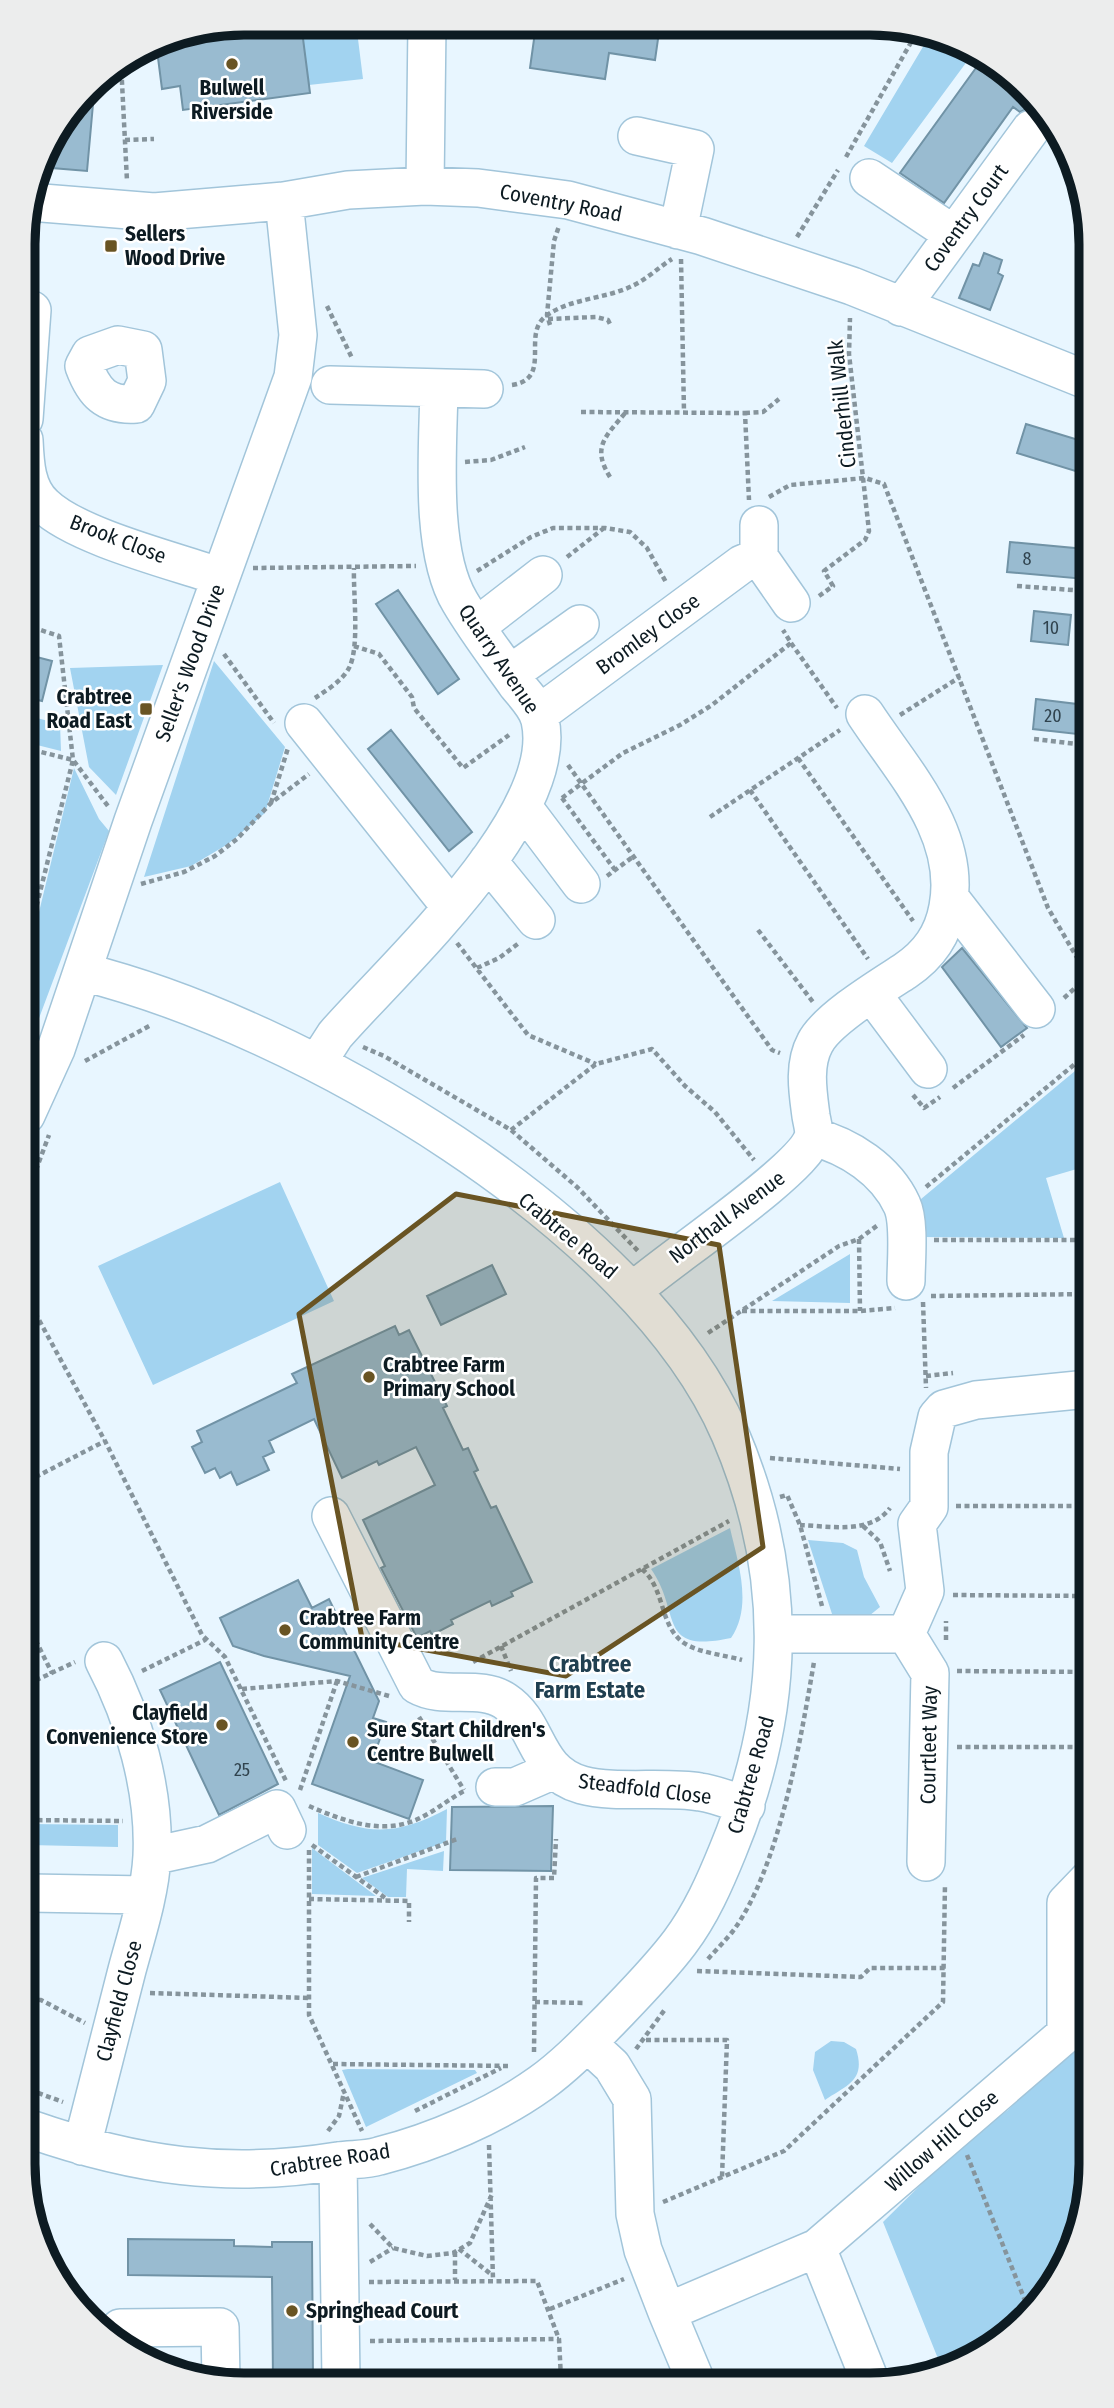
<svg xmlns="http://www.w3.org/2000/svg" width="1114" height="2408" font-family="'Fira Sans Condensed',sans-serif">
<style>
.green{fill:#a2d3f0}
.building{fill:#99bbd0;stroke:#7193a6;stroke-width:2}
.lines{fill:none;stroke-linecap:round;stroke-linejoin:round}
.minor-casing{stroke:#a2c5da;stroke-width:40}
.path{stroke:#86949c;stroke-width:4.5;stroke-dasharray:5 3.5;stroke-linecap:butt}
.minor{stroke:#fff;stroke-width:37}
.marked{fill:#695423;fill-opacity:0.2;stroke:#695423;stroke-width:5;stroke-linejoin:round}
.poi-dot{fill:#695423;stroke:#fff;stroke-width:2.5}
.labels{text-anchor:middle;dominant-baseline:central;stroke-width:5;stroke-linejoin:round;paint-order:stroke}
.number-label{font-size:18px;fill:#30434e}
.poi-label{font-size:21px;font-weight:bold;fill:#0d1b22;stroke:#fff;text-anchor:start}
.street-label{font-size:21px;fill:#0d1b22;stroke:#fff}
.neighbourhood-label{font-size:23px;font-weight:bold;fill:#203f50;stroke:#fff}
.rim{fill:none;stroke:#0d1b22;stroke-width:9}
</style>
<rect width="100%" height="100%" fill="#e8f6ff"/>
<path class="green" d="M301 23H356L363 79 309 85Z
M930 35 971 56 892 163 864 146Z
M214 661 285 747 265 813 228 844 191 866 144 877Z
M163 665 116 795 89 767 70 668Z
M25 715 60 724 61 751 25 742Z
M74 768 99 819 109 831 26 1053V954L39 912Z
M1087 1061V1166L1046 1178 1064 1238 924 1237 915 1204Z
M280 1182 334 1301 153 1385 98 1266Z
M850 1254V1303L772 1301Z
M730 1528C738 1563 753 1606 731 1638 656 1654 682 1613 651 1569Z
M808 1540 843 1543 857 1550 864 1577 880 1607 864 1620 833 1617Z
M447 1809 446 1842 357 1873 318 1845V1813C369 1836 398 1835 447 1809Z
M29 1824 118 1825V1847L29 1845Z
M312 1848 376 1896 312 1894Z
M444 1851 443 1871 407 1869 406 1897H388L362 1878Z
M1090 2027 1091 2179 1075 2248 1045 2299 993 2348 943 2371 883 2222 963 2143 1008 2110Z
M831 2041 844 2042 856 2049C866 2080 848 2085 825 2100L813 2070 815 2052Z
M348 2069 475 2070 477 2073 366 2127 342 2070Z"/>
<path class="building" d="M244 23H301L310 93 183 110 180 86 162 89 156 42Z
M536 25H660L655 60 609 53 605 79 530 68Z
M981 61 1016 78 1034 99 1027 109 1020 112 1013 107 944 203 900 173Z
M95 82 87 171 40 167 46 146Z
M984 253 1002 260 998 273 1003 276 990 310 959 298 973 264 979 266Z
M1026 424 1085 442V474L1017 453Z
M1010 542 1085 549V579L1007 572Z
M398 590 459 679 438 694 376 604Z
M1034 611 1071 615 1068 645 1031 641Z
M25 654 52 661 42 701 25 697Z
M1036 699 1085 705 1086 735 1033 729Z
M391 730 472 832 449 851 368 749Z
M962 948 1027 1028 1001 1047 942 967Z
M492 1265 506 1294 441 1325 427 1296Z
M395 1326 399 1335 409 1330 447 1406 443 1408 463 1450 468 1448 478 1470 474 1472 491 1508 496 1506 532 1582 511 1592 513 1596 492 1606 490 1601 451 1620 453 1624 432 1635 430 1631 417 1638 381 1568 385 1566 363 1520 435 1485 416 1447 379 1465 377 1461 342 1478 314 1419 269 1441 274 1452 263 1457 269 1470 237 1485 231 1472 220 1478 215 1468 205 1473 192 1447 202 1442 197 1431 297 1383 292 1374Z
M298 1580 312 1608 329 1599 379 1701 373 1718 386 1722 372 1761 423 1780 409 1819 312 1784 350 1676 264 1656 233 1646 220 1618Z
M220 1662 278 1784 219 1815 160 1690Z
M553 1806 551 1871 450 1870 452 1807Z
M128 2239 234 2240V2246L272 2247V2242H312L313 2381H273L272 2277 128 2275Z"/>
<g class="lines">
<g class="minor-casing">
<path id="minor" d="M637 136 695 149 678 230
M869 178 953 234
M425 186 427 24
M30 202 154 212 284 201 348 190 425 186 478 188 568 200 702 236 852 286 1084 379
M901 307 1031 129
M118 345 143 350 147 381 136 404C106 406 94 393 84 366L90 355Z
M330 385 484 389
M24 419 32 310
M24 440C25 463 26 489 44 505 77 537 175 561 221 577
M759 557 791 603
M477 626 543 575
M510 674 580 624
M539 714 742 564 759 557V525
M304 723 450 906
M523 807 581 884
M488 861 536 920
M950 898 1036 1009
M872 994 928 1069
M317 1063 335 1035C393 968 562 816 540 720 537 707 525 695 517 685 498 658 477 631 460 602 429 551 438 448 439 388
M26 1115 56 1049 133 821 293 377 298 335 284 201
M813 1137C849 1146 886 1170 902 1205 910 1222 906 1262 906 1281
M633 1291C666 1261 804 1170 813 1137 815 1132 812 1122 811 1116 808 1093 803 1065 815 1043 827 1019 882 986 905 971 929 955 943 935 948 907 962 833 903 772 865 714
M331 1516 417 1685C443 1700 480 1684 505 1701 540 1724 533 1771 582 1785 615 1794 665 1786 700 1792 716 1794 731 1801 746 1806
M776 1634H906L930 1673 926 1862
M906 1634 925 1591 917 1524 929 1507V1452L937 1417 944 1409 976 1400 1088 1389
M495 1787H515L554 1770
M152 1856 207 1844 277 1809 287 1830
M29 1893 146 1895
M1066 2034V1903L1090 1878
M587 2043 612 2066 632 2099 635 2214 643 2250 667 2312 817 2248 869 2378
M30 2129C136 2166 227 2179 338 2161 352 2159 366 2160 379 2156 434 2142 495 2116 541 2083 566 2065 588 2042 610 2020 634 1995 659 1970 680 1942 701 1914 715 1882 728 1850 786 1710 790 1574 730 1434 639 1222 299 1026 83 972
M82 2146C97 2087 112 2029 127 1970 137 1933 150 1894 152 1856 155 1790 134 1718 104 1661
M338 2161 341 2380
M817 2248 1090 2013
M667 2312 695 2379
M120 2328 220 2327 221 2381"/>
</g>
<path class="path" d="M121 63 127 181
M125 140 154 139
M846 157 918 30
M797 237 838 170
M681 259 684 412
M23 272 34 270
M33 281 36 231
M327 306 352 358
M548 319 596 317 608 320 610 324
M550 325 547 315 554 241 559 226
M512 385C553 379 521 334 546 316 570 298 606 299 632 286 646 280 659 267 672 259
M581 412 745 413 749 500
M745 413 763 412 779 399
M465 462 491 460 525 447
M610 477C591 447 606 436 626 412
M769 497 790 485 865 478 884 484 1048 908 1086 973
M567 557 604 528
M253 568 416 566
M477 571 531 537 553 528H605L630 532 647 548 667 584
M1017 586 1085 591
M819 596 833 586 824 571 865 540 869 531 849 354 850 318
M25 625 59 636 73 760 26 948
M791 643 837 708
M354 646 379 654 412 697 414 708 463 768 509 735
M224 654 274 723
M315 698C327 690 342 681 349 668 360 647 353 593 354 568
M900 715 960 677
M1034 739 1086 745
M25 748 73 760 108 806
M798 758 913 921
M568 765 772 1050 780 1053
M750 790 868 959
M562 798 623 753 680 725 712 705 791 643 783 630
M562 798 615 870
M271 803 288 748
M710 817 840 730
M607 876 634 856
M141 884 184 872 215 856 237 839 271 803 309 774
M758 930 813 1002
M457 943 528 1035 596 1064
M477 968 499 958 519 943
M1064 998 1086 978
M363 1047 384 1056 511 1130 577 1187 638 1251
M85 1061 151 1025
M953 1088 1024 1035
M913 1095 924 1108 940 1097
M511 1130 596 1064 652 1049 685 1086 715 1112 754 1160
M926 1187 1087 1054
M27 1194 49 1135
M859 1239 860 1311
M934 1240H1087
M931 1296 1088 1294
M27 1298 105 1441 202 1635 225 1657 287 1783
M923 1302 926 1388
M742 1311H860L895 1308
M708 1333 839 1246 859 1239 878 1225
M926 1376 953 1373
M770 1458 900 1469
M28 1481 105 1441
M780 1497 787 1495 800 1525 822 1606
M956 1506H1088
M800 1525C830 1526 870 1535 890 1508
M863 1526 880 1542 890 1571
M642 1569C666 1590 659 1626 684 1643 699 1653 725 1655 742 1660
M953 1595 1089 1596
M28 1625 52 1673
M946 1640V1621
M501 1646 511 1671
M473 1662 729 1521
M142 1671 205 1640
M957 1671 1089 1672
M28 1684 75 1662
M242 1689 337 1681 389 1696
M419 1717 464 1790
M957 1747H1089
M300 1790 337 1681
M309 1806C346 1822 386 1837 424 1816 439 1808 452 1797 466 1790
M29 1820 123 1821
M312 1845 388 1900
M309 1850V2015L362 2131
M356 1877 457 1839
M309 1899 409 1901V1922
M708 1959C716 1950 725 1941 733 1931 779 1869 801 1738 814 1662
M697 1971 861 1977 870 1968H946
M150 1993 310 1998
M30 2000H41L85 2023
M535 2002 586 2003
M646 2040H727L722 2177
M636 2049 666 2008
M534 2052 536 1878H554L556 1839
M333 2064 511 2066
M30 2090 63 2102
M415 2111 501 2068
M328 2131 339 2116 344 2092
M489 2145 493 2279
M967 2155 1030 2313
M663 2202 784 2151 943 2002 945 1884
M370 2224 393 2248 427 2256 453 2253 470 2243 493 2192
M459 2249 492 2275
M455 2252V2280
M370 2262 393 2248
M369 2282 537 2281 559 2339 561 2379
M550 2309 624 2279
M370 2341 559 2339"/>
<use href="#minor" class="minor"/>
</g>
<path class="marked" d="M456 1194 719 1245 763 1547 566 1676 362 1638 299 1314Z"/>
<g class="poi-dot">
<circle cx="232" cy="64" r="7"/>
<rect x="104" y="239" width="14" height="14" rx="3.5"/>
<rect x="139" y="702" width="14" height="14" rx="3.5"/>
<circle cx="369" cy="1377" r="7"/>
<circle cx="285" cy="1630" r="7"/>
<circle cx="222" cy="1725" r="7"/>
<circle cx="353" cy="1742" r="7"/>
<circle cx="292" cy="2311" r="7"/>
</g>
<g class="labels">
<g class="number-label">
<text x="1027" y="559">8</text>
<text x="1051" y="628">10</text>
<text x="1053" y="716">20</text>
<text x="242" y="1770">25</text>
</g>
<g class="poi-label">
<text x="232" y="88" text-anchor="middle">Bulwell<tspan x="232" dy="24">Riverside</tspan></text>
<text x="125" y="234">Sellers<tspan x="125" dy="24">Wood Drive</tspan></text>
<text x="132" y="697" text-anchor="end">Crabtree<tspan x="132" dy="24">Road East</tspan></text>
<text x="383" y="1365">Crabtree Farm<tspan x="383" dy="24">Primary School</tspan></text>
<text x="299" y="1618">Crabtree Farm<tspan x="299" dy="24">Community Centre</tspan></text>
<text x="208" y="1713" text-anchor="end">Clayfield<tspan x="208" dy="24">Convenience Store</tspan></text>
<text x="367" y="1730">Sure Start Children's<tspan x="367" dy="24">Centre Bulwell</tspan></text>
<text x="306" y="2311">Springhead Court</text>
</g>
<g class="street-label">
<text transform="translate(561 203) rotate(11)">Coventry Road</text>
<text transform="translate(966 218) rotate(-54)">Coventry Court</text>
<text transform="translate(842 404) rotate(-96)">Cinderhill Walk</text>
<text transform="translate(118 539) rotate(21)">Brook Close</text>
<text transform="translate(648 634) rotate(-36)">Bromley Close</text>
<text transform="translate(499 659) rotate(56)">Quarry Avenue</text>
<text transform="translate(190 663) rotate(-70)">Seller's Wood Drive</text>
<text transform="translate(727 1217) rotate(-37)">Northall Avenue</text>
<text transform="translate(568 1236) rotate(40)">Crabtree Road</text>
<text transform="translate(929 1745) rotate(-89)">Courtleet Way</text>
<text transform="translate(751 1775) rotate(-74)">Crabtree Road</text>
<text transform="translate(645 1789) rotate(7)">Steadfold Close</text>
<text transform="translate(119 2001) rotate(-75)">Clayfield Close</text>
<text transform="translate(942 2141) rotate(-41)">Willow Hill Close</text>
<text transform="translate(330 2160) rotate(-9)">Crabtree Road</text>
</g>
<g class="neighbourhood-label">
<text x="590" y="1664">Crabtree<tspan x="590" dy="26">Farm Estate</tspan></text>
</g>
</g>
<path d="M0 0H1114V2408H0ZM244 35H870A209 209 0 0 1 1079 244V2164A209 209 0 0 1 870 2373H244A209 209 0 0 1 35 2164V244A209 209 0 0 1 244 35Z" fill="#eceded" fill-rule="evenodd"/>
<path class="rim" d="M244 35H870A209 209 0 0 1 1079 244V2164A209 209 0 0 1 870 2373H244A209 209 0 0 1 35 2164V244A209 209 0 0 1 244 35Z"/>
</svg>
